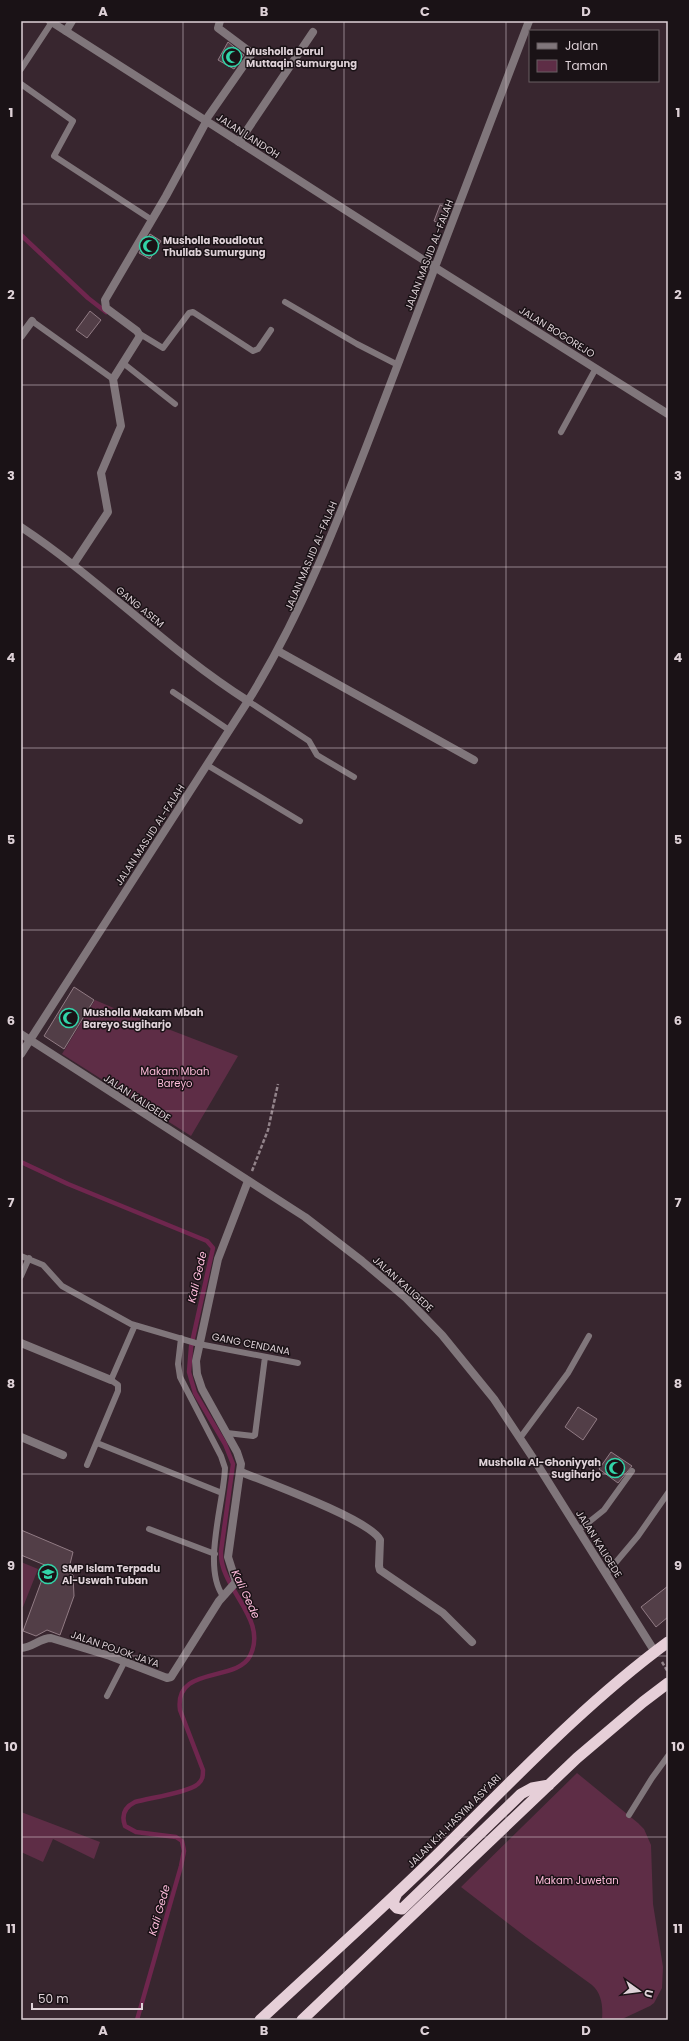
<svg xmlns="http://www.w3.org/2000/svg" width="689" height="2041" font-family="Poppins,sans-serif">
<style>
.green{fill:#5e2d46}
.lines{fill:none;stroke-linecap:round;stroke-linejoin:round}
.stream{stroke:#6f264e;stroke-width:4.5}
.building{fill:#523e47;stroke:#917b84}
.path{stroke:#92838a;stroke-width:2.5;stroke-dasharray:4 2;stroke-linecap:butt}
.service{stroke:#80767b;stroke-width:6}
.minor{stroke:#80767b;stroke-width:8}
.tertiary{stroke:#80767b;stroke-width:8}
.trunk{stroke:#e6cfd8;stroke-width:11}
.grid{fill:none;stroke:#ded1d7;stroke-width:1;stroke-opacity:0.55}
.labels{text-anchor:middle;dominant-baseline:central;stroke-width:3;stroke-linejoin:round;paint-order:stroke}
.poi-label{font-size:10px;font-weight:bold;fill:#ded1d7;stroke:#1a1216;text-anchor:start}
.street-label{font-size:10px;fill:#ded1d7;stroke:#1a1216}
.park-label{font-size:10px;fill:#fdbbd9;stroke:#1a1216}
.water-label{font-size:11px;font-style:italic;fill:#febcdb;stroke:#1a1216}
.neatline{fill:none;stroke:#ded1d7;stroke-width:1.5}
.grid-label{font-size:13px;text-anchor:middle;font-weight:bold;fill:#ded1d7}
</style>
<rect width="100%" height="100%" fill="#38262f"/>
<path class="green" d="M95 1000 116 1009 238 1056 191 1136 62 1054Z
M21 1562 38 1569 23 1607H21Z
M577 1773 638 1823 644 1829 651 1845 653 1904 663 1967 662 1988 654 2003 650 2006 620 2020H602C603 2006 602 1994 592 1985L526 1937 461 1887Z
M21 1812 100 1842 94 1859 53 1839 43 1862 21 1852Z"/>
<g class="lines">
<path class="stream" d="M21 235 88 298 106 312
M21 1162 68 1184 207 1241 213 1248 191 1347 189 1372 195 1393 225 1444 233 1464 221 1551C219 1589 269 1618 250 1656 236 1683 174 1665 180 1710L203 1770C203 1775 203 1780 198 1784 190 1792 149 1798 135 1802 125 1807 121 1815 125 1826L136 1832 176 1837 182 1841 184 1851 181 1866 137 2020"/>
</g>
<path class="building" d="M228 42 244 55 234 69 218 60Z
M440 205 450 209 444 225 434 221Z
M150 234 161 241 150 259 139 253Z
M90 311 101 320 87 338 76 330Z
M74 987 94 1000 64 1049 44 1036Z
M578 1407 597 1419 583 1440 565 1427Z
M611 1452 632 1466 618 1483 599 1469Z
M21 1530 73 1552 68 1572 73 1575 74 1596 60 1635 47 1630 36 1636 23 1631 47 1566 21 1555Z
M668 1586V1617L656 1627 641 1607Z"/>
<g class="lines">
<path class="path" d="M252 1171 268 1130 278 1084
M662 1662 668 1672"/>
<path class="service" d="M21 69 52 22
M21 84 73 121 54 156 152 220
M285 302 357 344 398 365
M32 321 113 379
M140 334 163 348 189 313 193 312 253 351 258 349 271 330
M123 363 175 404
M561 432 596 368
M173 692 229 730
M248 701 309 741 317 755 354 777
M207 765 300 821
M21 1256 43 1265 62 1286 131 1324 199 1344 298 1363
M21 1276 29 1258
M181 1338 178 1364 180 1377 221 1456 225 1468C224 1502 202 1567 223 1596
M227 1433 253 1436 255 1435 265 1357
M520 1438 568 1373 589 1336
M97 1443 222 1493
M87 1465 118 1391V1385L111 1380 135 1325
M149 1529 215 1554
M579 1530 604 1510 632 1471
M606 1574 638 1536 668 1493
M107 1696 125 1661
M629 1815 652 1778 668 1756"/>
<path class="minor" d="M66 31 72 21
M205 121 251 55 250 52 218 28 220 21
M239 142 313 32
M21 336 32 321
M21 527C101 580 167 650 248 701
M73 565 108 512 101 473 121 426 113 379 140 336 137 331 106 308 105 300 166 196 206 122
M278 651 474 760
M21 1343 111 1380
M21 1437 63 1455
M241 1472C266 1482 371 1520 380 1540L379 1566 380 1570 443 1613 472 1642
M21 1648C32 1648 40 1638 51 1638L110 1656 167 1678 171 1677 219 1601 236 1582 228 1557 241 1464 237 1452 202 1389 197 1374 196 1361 218 1259 248 1181"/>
<path class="tertiary" d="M50 21 436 268 668 414
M21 1034 305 1217 362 1261 406 1298 442 1335 494 1399 537 1464 655 1652
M21 1054 248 701C307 606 345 502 385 398 434 273 481 147 529 21"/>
<path class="trunk" d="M397 1893 394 1900V1905L397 1908 402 1909 521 1794 532 1788 549 1785
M260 2020C320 1964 381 1910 439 1853 513 1780 584 1704 668 1642
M302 2020 577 1758 643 1702 668 1683"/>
</g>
<path class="grid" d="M183 21V2020M344 21V2020M506 21V2020M21 204H668M21 385H668M21 567H668M21 748H668M21 930H668M21 1111H668M21 1293H668M21 1474H668M21 1656H668M21 1837H668"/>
<defs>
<g id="mosque-ring" transform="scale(1)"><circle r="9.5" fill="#1a1216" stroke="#32d4a8" stroke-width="1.5"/><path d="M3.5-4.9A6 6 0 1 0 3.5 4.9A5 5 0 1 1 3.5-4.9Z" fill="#32d4a8"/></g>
<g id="school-ring" transform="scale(1)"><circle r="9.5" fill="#1a1216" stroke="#32d4a8" stroke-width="1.5"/><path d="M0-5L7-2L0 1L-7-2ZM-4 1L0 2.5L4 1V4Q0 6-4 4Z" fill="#32d4a8"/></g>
</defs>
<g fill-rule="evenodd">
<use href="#mosque-ring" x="232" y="57"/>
<use href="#mosque-ring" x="149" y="246"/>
<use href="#mosque-ring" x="69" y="1018"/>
<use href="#mosque-ring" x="615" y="1468"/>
<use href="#school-ring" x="48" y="1574"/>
</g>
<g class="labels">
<g class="poi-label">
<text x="246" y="51">Musholla Darul<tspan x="246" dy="12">Muttaqin Sumurgung</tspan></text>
<text x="163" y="240">Musholla Roudlotut<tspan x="163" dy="12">Thullab Sumurgung</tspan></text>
<text x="83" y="1012">Musholla Makam Mbah<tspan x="83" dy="12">Bareyo Sugiharjo</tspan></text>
<text x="601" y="1462" text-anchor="end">Musholla Al-Ghoniyyah<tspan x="601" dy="12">Sugiharjo</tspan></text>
<text x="62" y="1568">SMP Islam Terpadu<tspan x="62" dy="12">Al-Uswah Tuban</tspan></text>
</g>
<g class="street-label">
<text transform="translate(248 136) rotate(33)">JALAN LANDOH</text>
<text transform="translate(429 255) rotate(-69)">JALAN MASJID AL-FALAH</text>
<text transform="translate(557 332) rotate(32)">JALAN BOGOREJO</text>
<text transform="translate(311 556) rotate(-67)">JALAN MASJID AL-FALAH</text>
<text transform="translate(140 607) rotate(39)">GANG ASEM</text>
<text transform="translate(150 835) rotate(-57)">JALAN MASJID AL-FALAH</text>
<text transform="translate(137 1098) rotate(33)">JALAN KALIGEDE</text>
<text transform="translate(403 1284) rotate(42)">JALAN KALIGEDE</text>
<text transform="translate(251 1344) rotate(11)">GANG CENDANA</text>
<text transform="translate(599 1544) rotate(58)">JALAN KALIGEDE</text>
<text transform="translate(115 1649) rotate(19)">JALAN POJOK JAYA</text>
<text transform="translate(454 1821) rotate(-45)">JALAN K.H. HASYIM ASY'ARI</text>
</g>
<g class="park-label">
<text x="175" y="1071">Makam Mbah<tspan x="175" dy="12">Bareyo</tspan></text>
<text x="577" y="1880">Makam Juwetan</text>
</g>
<g class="water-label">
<text transform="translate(197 1277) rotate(-77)">Kali Gede</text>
<text transform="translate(246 1594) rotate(65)">Kali Gede</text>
<text transform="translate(159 1910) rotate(-74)">Kali Gede</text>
</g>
</g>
<rect width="689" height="2041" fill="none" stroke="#1a1216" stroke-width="44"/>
<rect x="529" y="30" width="130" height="52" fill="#1a1216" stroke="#685e63"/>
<rect x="537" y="43" width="20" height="6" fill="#80767b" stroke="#685e63"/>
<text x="565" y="50" font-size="12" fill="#ded1d7">Jalan</text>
<rect x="537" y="60" width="20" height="12" fill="#5e2d46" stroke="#685e63"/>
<text x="565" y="70" font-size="12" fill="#ded1d7">Taman</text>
<g transform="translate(639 1991) rotate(104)" stroke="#1a1216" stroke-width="3" paint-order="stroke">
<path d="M0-3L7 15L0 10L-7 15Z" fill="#ded1d7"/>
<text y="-6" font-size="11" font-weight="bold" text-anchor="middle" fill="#ded1d7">U</text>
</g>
<path d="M32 2003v6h110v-6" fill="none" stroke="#ded1d7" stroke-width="2"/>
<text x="38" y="2003" font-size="12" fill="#ded1d7" stroke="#1a1216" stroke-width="3" paint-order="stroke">50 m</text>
<rect x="22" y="22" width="645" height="1997" class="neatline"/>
<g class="grid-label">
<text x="103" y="16">A</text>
<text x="264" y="16">B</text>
<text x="425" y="16">C</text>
<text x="586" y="16">D</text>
<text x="11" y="117">1</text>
<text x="678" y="117">1</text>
<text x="11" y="299">2</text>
<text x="678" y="299">2</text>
<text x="11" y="480">3</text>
<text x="678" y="480">3</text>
<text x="11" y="662">4</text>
<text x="678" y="662">4</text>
<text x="11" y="844">5</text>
<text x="678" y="844">5</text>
<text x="11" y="1025">6</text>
<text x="678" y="1025">6</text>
<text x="11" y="1207">7</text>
<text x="678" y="1207">7</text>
<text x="11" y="1388">8</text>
<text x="678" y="1388">8</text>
<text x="11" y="1570">9</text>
<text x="678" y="1570">9</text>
<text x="11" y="1751">10</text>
<text x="678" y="1751">10</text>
<text x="11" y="1933">11</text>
<text x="678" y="1933">11</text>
<text x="103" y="2035">A</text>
<text x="264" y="2035">B</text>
<text x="425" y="2035">C</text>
<text x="586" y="2035">D</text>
</g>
</svg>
